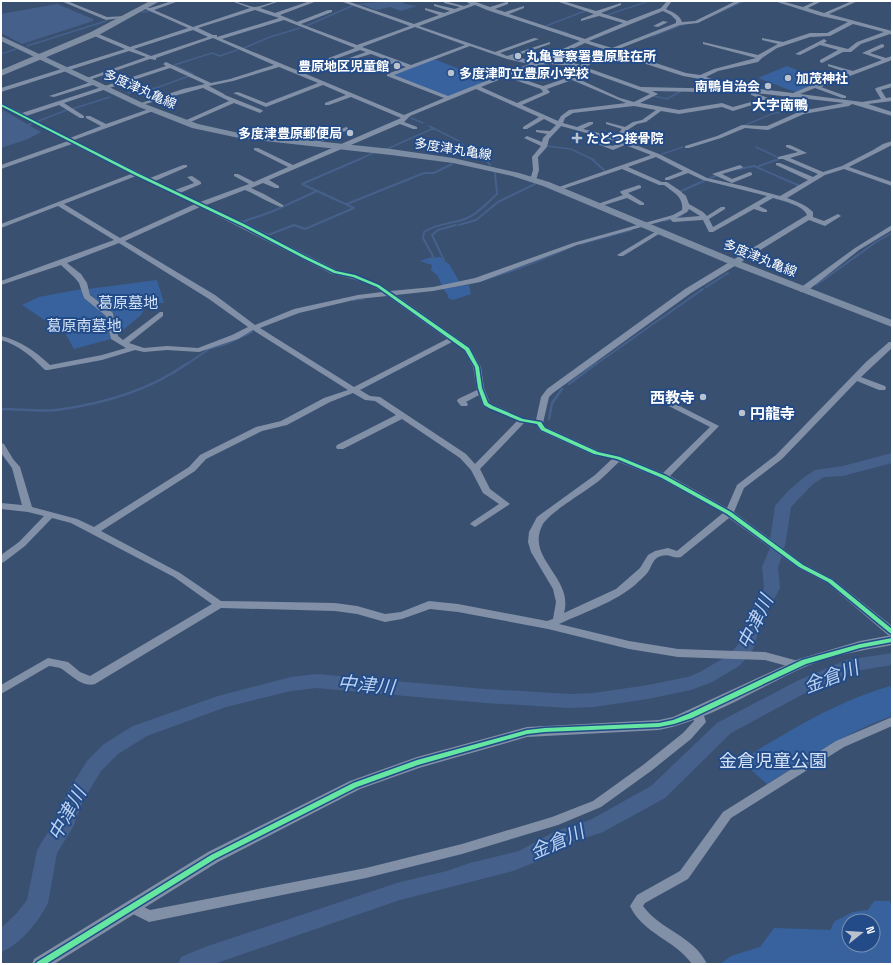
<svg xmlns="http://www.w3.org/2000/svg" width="893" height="965" font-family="'Space Grotesk','Noto Sans JP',sans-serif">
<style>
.green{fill:#38629d;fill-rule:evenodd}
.water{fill:#45608b}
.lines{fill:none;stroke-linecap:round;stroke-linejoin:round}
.stream-far2{stroke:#45608b;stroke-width:1.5}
.stream-far1{stroke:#45608b;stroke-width:2}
.stream{stroke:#45608b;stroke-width:2.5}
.river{fill:#45608b;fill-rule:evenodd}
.minor{fill:#8190a6;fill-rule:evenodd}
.tertiary{fill:#8190a6;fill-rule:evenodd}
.secondary{fill:#7c8ca2;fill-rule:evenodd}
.primary{fill:#808ea3;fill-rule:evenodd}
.cycleway-casing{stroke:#234b87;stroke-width:3}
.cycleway{fill:#66e7a1;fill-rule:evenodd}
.poi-dot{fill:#bac2cd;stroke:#234b87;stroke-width:1.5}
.labels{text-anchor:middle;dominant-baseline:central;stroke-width:4;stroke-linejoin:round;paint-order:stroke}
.far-poi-label{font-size:13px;font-weight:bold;fill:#fff;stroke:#234b87;text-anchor:start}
.far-street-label{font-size:13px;fill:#fff;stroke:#234b87}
.far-quarter-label{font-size:14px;font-weight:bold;fill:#fff;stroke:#234b87}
.park-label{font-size:15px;fill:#d3e2f7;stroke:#234b87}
.poi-label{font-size:15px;font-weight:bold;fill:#fff;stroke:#234b87;text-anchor:end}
.near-park-label{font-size:18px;fill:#d3e2f7;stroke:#234b87}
.near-water-label{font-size:19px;font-style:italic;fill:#bad1f1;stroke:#234b87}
</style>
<rect width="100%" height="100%" fill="#3a5070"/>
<path class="green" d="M434 59 488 80 449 97 392 75Z
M787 66 824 81 795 92 758 78Z
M441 257 443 260 449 264 462 286 469 285 471 294 453 300 448 298V295L443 289 438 276 431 270 432 265 420 261 428 258Z
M157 280 164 303H148L141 315 116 336V326L114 313 109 312 90 294 88 289Z
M82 289 83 297 107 317 111 339 74 349 63 329 56 331 46 321 22 305 39 297Z
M890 686 892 688V716C847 732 807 759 767 784L742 762C754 751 769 743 783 735 817 715 852 697 890 686Z
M874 901H889L892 904V964H720L731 956 760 947 774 928 830 930 835 921 853 912 868 910ZM849 921H873V945H849Z"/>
<path class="water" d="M402 1 405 4 417 6 401 11 390 7 376 10 360 4Z
M57 4 93 19V21L22 44 1 33V14Z
M1 109 41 132 28 139 1 148Z"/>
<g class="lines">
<path class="stream-far2" d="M357 5 395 1
M142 12 151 11
M607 15 649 1
M711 16 744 1
M306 26 352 6
M546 26 585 11
M553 29 568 33
M653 36 684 24
M27 46 106 21
M244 48 270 37 300 28
M1 54 16 49
M193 74 174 65 212 53 220 56 237 50
M564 74 579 69
M128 93 156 88 189 76
M654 96 667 99 681 91
M72 109 110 97
M411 118 423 123
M28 125 67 110
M429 126 459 141 464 146 487 160
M743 126 774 113 805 110
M556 131 561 126
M546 146 571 149 594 160
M756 147 779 158
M387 149 434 128
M662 154 683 147
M464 158 476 153
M358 160 373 153
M777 160 779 159"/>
<path class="stream-far1" d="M486 159 490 165
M592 159 604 170
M754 166 800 186
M759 166 779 159
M738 169 755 166
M710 178 716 176
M679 192 704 181
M347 204 424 173H434L452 164
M240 221 268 235 294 225 305 229 354 208 302 184 360 159
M664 221 679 217 688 210
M242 222 271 212 317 191
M459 225 476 220 498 202 535 184
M580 244 631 230
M431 260 433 256 423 238 424 232C437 223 451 224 465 219 478 214 487 203 497 194L495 173
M442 265 444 260 432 235 438 230 456 225
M816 285 876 242 892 233
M452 287C495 279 535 263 575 245
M706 287 728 273
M353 300 363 299
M187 364 209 349 226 344 252 332
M596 364 703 289"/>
<path class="stream" d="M569 384 597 363
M1 409C19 409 39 412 56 410 103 404 150 390 188 363
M549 419 552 403 562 389"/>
<path class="river" d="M892 453V463L843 476 824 477 813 484 791 507 785 546 783 549 784 551 778 567 780 588 763 619 752 652 739 666 712 682 691 690 648 699 594 707 570 708 485 703 316 688 291 691 226 707 147 736 118 754 101 771 84 799 73 827 57 853 48 903C39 921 20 945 1 952V928L17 913 27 900 37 851 40 845 57 818 68 791 87 761 104 744 133 726 218 696 291 677 316 674 485 689 570 694 594 693 648 685 688 677 700 672 727 656 738 645 747 619 764 588 762 567 770 548 769 546 775 506 787 492 803 478 815 470 843 466Z
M892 653V665L855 671 809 691 731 733 665 798 603 832 570 843 533 863 513 871 400 900 214 964H178L181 957 205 947 400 882 447 871 470 863 519 851 556 831 590 820 651 786 717 723 797 681 846 660Z"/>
<path class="minor" d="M61 1H67L107 17 127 16 129 17 106 20Z
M172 1H179L154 10 193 27 250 8 231 1C239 1 248 7 255 7 264 6 272 1 280 1L260 8 275 13 310 1H317L280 15 297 22 328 10H332V12L301 24 357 45 410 26 340 1H347L414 24 439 15 425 10V8L444 13 450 11 434 6V4L455 9 460 7 444 3V1L464 6 470 4 465 1 476 2 490 7 506 2H508V4L495 9 505 12 524 6V8L509 14 585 39 623 23 599 16 581 21V19L594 14 556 1H563L596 11 621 3V5L601 13 627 21 661 8 667 1H672L666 9C672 12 680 15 682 22L695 21 736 1H742L698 23 680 25 616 50 686 73 700 75 714 69 756 58 703 44V42L758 55 778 44 762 40V38L783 42 810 33H827L848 22 821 16 774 1H781L803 7 816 1H822L808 8 824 13 852 1H858L829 14 892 31V35L890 34 861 44 851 52H843L822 63 820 62V60L838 50 820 45 800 55 795 54 824 39 827 41 824 43 848 49 857 42 884 32 853 24 830 36 810 37 777 48 762 58 758 62 718 71 706 77 737 87 736 89H759L793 93 812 85 848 73 828 66V64L853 71 882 60 862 53 882 44 884 45V47L870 53 886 58 892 56V60L821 87 846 96V98H842L815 88 800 94 862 102 881 99 875 89 876 88 892 83V87L881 90 886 98 892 97V101L868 104 892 112V116L852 104 849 106 804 114 768 130 745 128 721 138 689 148H685V146L717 136 742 125 767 126 801 111 844 103 755 93 771 99 733 111 722 107 679 114 661 111 646 122 637 124 626 131 620 139 659 154 707 178 743 186 780 196 808 180 776 165V163H780L813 177 818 174 783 159H778V157L798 152 786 147V145H790L807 153 790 158 823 172 842 166 873 150 883 144 892 141V145L849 167 892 182V186L844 169 825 175 787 198C796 201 806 205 813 212V217L824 221 838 214 841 216 825 226 809 220 691 293 553 393 549 397 543 423 546 427 599 451 621 456 663 473 710 427 653 398 654 396H660L719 426 670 476 727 508 737 485 776 455 866 362 889 342H892V348L861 377 885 386 886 388 885 390H879L857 381 782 459 744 488 734 512 804 564 833 579 892 626V636L888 635 827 583 798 568 729 518 681 557C674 559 669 553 661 556 653 558 652 566 648 572 645 576 639 581 635 585 615 602 583 613 559 624L629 641 678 649 765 652 802 662 803 665 802 668 798 669 765 660 678 657 629 649 548 629 458 612 430 609 402 619 385 622 357 614 335 611 221 608 95 684C83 688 71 675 62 669 59 667 54 667 49 666L1 694V685L48 658 68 662 80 672 90 676 212 604 174 577 71 523 52 518 25 546 4 562 1 563V555L19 542 44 516 28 512 1 509V503L22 505 12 468 1 453V443L4 444 13 459 20 467 32 507 77 519 94 527 189 467 200 455 256 427 281 421 324 398 348 390 253 330 238 339 199 352 167 350 144 352 135 350 102 360 48 370H45C32 357 19 345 1 340V336C21 341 35 351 50 365L102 355 126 348 111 339 106 316 84 298 79 283 75 278 61 265 1 285V281L114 240 58 206 1 228V224L131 174 72 144 1 169V165L68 141 1 107V103L22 113 166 66 163 64 166 62 211 83 230 79 274 65 213 38 156 58V60L150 59 89 80 84 79 146 57 129 51 1 92V88L125 49 92 35V33H96L130 47 188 28 143 8 145 7 150 8ZM475 5 487 10 580 41 537 61 513 57 550 44V42L507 56 500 53 539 39 534 38 495 52 419 26ZM255 10 279 18 217 37V35H213L198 28ZM663 11 671 15 676 20V23L612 48 589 41ZM284 20 355 48 326 59V61H330L360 50 366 52 344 60V62L371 54 390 61 376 66V68L395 63 406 67 387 74V76L444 98 404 115 222 39ZM415 27 465 45 411 65 362 47ZM193 30 208 37 151 56 134 49ZM585 43 609 51 580 65 573 62 549 60ZM470 46 507 59 529 64 448 96 394 75ZM612 53 683 76 700 79 734 89 641 87 585 67ZM550 64 572 66 650 94 634 102 620 98 574 77 538 65ZM532 66 567 78 543 86 510 75ZM279 67 318 83 266 103 238 92 233 93 266 107 323 85 346 95 325 103V105H329L351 97 401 118 293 165 258 148H254V150L288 167 254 182 238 174H234V176L249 184 200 202 180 193 201 184V182L192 176 187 177 194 183 175 190 155 181 187 167V165H183L150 178 74 140 153 111V109H149L106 124 90 116H86V118L101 126 70 138 26 116 59 105 80 118H84V116L64 103 170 68 205 84 183 89 138 104V106L203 88 229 101 182 122V124H186L234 103 260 113 263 111 262 110 225 95 224 94 209 86 233 81ZM506 77 541 89 543 92 517 103 481 87ZM572 80 626 103 569 110 561 116 558 121 522 105 549 93 550 92 547 89ZM476 89 539 117 523 127V129H527L544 119 556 125 550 131 536 130V132L547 134 543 138 542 142 527 136 524 138 541 146 532 157 533 170 530 180 531 181 536 180 539 170 538 157 547 147 549 139 561 126 601 137 592 142 613 150 625 145 651 155 556 188V190H560L622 169 659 185H664C673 192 684 197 682 210L673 215 573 243 475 278 433 287 390 291C374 280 356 274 337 270L206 205 245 190C253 193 278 208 283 207V205L264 194 251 188 263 183 275 188H279V186L269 180 400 124 413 129H417V127L404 122 410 116ZM652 91 751 93V95L762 99 733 107 722 103 679 110 640 103 658 94ZM634 106 656 110 642 120 633 122 625 127 606 122V124L622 129 615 137 583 129 593 124V122H589L577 127 563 123 565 118 573 113ZM607 139 619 142 613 146 600 142ZM656 157 683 171 665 178V180H669L688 173 703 180 767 196 713 227 709 219 725 209V207H721L707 216 703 212 689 204 686 196 679 190 667 182H662L628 167ZM136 176 195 204 120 238 64 204ZM773 198C783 201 803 205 807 215L685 289 547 389 541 397 536 420 524 418 490 403 484 388 481 367 470 347 396 295 433 291 480 282 577 245 670 219 673 222 703 220 709 232H713L754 209 763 212H767V210L759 206ZM200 207 332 274C350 278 367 282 382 292L358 295 294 309 255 325 215 295 125 241ZM689 209 700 216 676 218 687 212ZM119 243 209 299 248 327 232 335 198 348 167 346 144 348 129 343 163 316V312H160L123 340 118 336 113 313 90 295 87 283 81 274 67 263ZM387 296 447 339 354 387 260 328 299 313 358 299ZM452 342 464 350 473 367 477 390 458 399 457 401 461 406H467L468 404 466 402 479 395 483 406 517 421 475 464 466 454 380 397 370 396 360 390ZM353 393 365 400 375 401 396 415 337 445 336 447 337 449H343L402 419 460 458 471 470 483 493 499 504 472 522 470 524 475 527 510 504 490 489 480 469 524 423 536 425 540 431 593 455 612 459 595 475 537 517 529 532 528 542 531 552 553 589 556 602 553 619 547 621 458 604 429 601 401 612 385 614 357 606 335 603 221 601 180 573 101 531 195 471 206 459 262 431 287 425 330 402ZM619 462 661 479 723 513 677 551 668 548 655 551 648 555 640 568 616 589 564 613C574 578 526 559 542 526 547 513 589 490 601 479 608 473 613 467 619 462Z
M663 21 668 22 658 27 653 26Z
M94 81 96 82V84L54 97 49 96Z
M346 127 348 128V130L313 145 308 144Z
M740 165 743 167 742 168 722 174 732 179 750 172 752 173V175L732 183 712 174Z
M639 185 641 186V188L628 193 644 203V205H640L627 198 598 207 595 205 623 195 620 192 621 191Z
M892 225V230L859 250 806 292H800V288L855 248Z
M660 229 662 230V232L623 256H619L617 255Z
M698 709 702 710 706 722 691 739 651 771 601 807 558 825 462 854 366 878 149 922 127 911 125 907 127 903 131 901 150 910 366 868 462 844 552 817 593 801 643 765 683 733 694 721 693 713 694 710Z
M892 717V726L844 747 731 818 688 879 645 903 643 906C660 930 694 936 707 964H692C675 940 642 933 630 906L637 895 680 871 723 812 836 741Z"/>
<path class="tertiary" d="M892 635V645C865 650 832 655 807 666 759 687 710 720 659 730L527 737 419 768 360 789 218 862 54 964H32L34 959 208 852 350 781 417 757 527 727 659 720 673 717 799 659 860 641Z"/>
<path class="secondary" d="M1 36 145 104 198 124 239 133 391 149 453 158 519 173 549 182 742 262 892 320V327L734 266 543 186 512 176 453 163 391 155 239 138 192 128 139 107 1 41Z"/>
<path class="primary" d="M150 1H160L97 36 1 76V70L91 32Z"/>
<g class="cycleway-casing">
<path id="cycleway" d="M1 104 137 173 244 224 305 256 336 271 355 275 379 285 469 348 479 367 482 388 488 403 493 406 523 419 541 422 545 428 598 452 620 457 666 476 731 512 803 565 832 580 892 629V634L890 633 828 582 799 567 727 514 662 478 617 459 594 454 541 430 537 424 520 421 489 408 484 405 478 388 475 367 465 350 377 287 353 277 334 273 303 258 242 226 135 175 1 106Z
M892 638V642L860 648 806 664 692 718 674 724 659 727 545 732 527 734 418 765 357 787 215 859 46 964H36L37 962 211 855 353 783 417 760 527 730 545 728 659 723 673 720 688 714 802 660 860 644Z"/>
</g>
<use href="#cycleway" class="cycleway"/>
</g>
<g class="poi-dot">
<circle cx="518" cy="56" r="4"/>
<circle cx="397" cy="66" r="4"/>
<circle cx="451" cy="73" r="4"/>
<circle cx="788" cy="78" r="4"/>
<circle cx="768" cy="86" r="4"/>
<circle cx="350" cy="133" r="4"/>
<path d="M575 132h4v4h4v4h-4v4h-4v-4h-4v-4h4z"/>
<circle cx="703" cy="397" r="4"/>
<circle cx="742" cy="413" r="4"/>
</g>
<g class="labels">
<g class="far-poi-label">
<text x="526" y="56">丸亀警察署豊原駐在所</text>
<text x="389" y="66" text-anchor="end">豊原地区児童館</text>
<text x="459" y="73">多度津町立豊原小学校</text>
<text x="796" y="78">加茂神社</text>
<text x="760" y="86" text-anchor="end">南鴨自治会</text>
<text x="342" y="133" text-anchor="end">多度津豊原郵便局</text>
<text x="586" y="138">たどつ接骨院</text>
</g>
<g class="far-street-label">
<text transform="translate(140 89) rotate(24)">多度津丸亀線</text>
<text transform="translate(453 149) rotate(9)">多度津丸亀線</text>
<text transform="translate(760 258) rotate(22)">多度津丸亀線</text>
</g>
<g class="far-quarter-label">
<text x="780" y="105">大字南鴨</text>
</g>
<g class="park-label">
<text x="128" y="302">葛原墓地</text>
<text x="84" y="325">葛原南墓地</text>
</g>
<g class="poi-label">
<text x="695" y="397">西教寺</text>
<text x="750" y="413" text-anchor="start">円龍寺</text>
</g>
<g class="near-park-label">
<text x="773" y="760">金倉児童公園</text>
</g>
<g class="near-water-label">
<text transform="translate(755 622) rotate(-64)">中津川</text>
<text transform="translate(831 677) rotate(-21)">金倉川</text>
<text transform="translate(366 685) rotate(5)">中津川</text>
<text transform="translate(67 814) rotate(-61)">中津川</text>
<text transform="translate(557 842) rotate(-24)">金倉川</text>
</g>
</g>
<rect width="893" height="965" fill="none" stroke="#ffffff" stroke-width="4"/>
<g transform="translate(861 933) rotate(73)"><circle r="19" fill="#234b87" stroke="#7b93b7"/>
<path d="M0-3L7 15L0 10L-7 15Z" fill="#bac2cd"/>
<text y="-6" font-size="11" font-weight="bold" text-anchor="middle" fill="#ffffff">N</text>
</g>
</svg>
